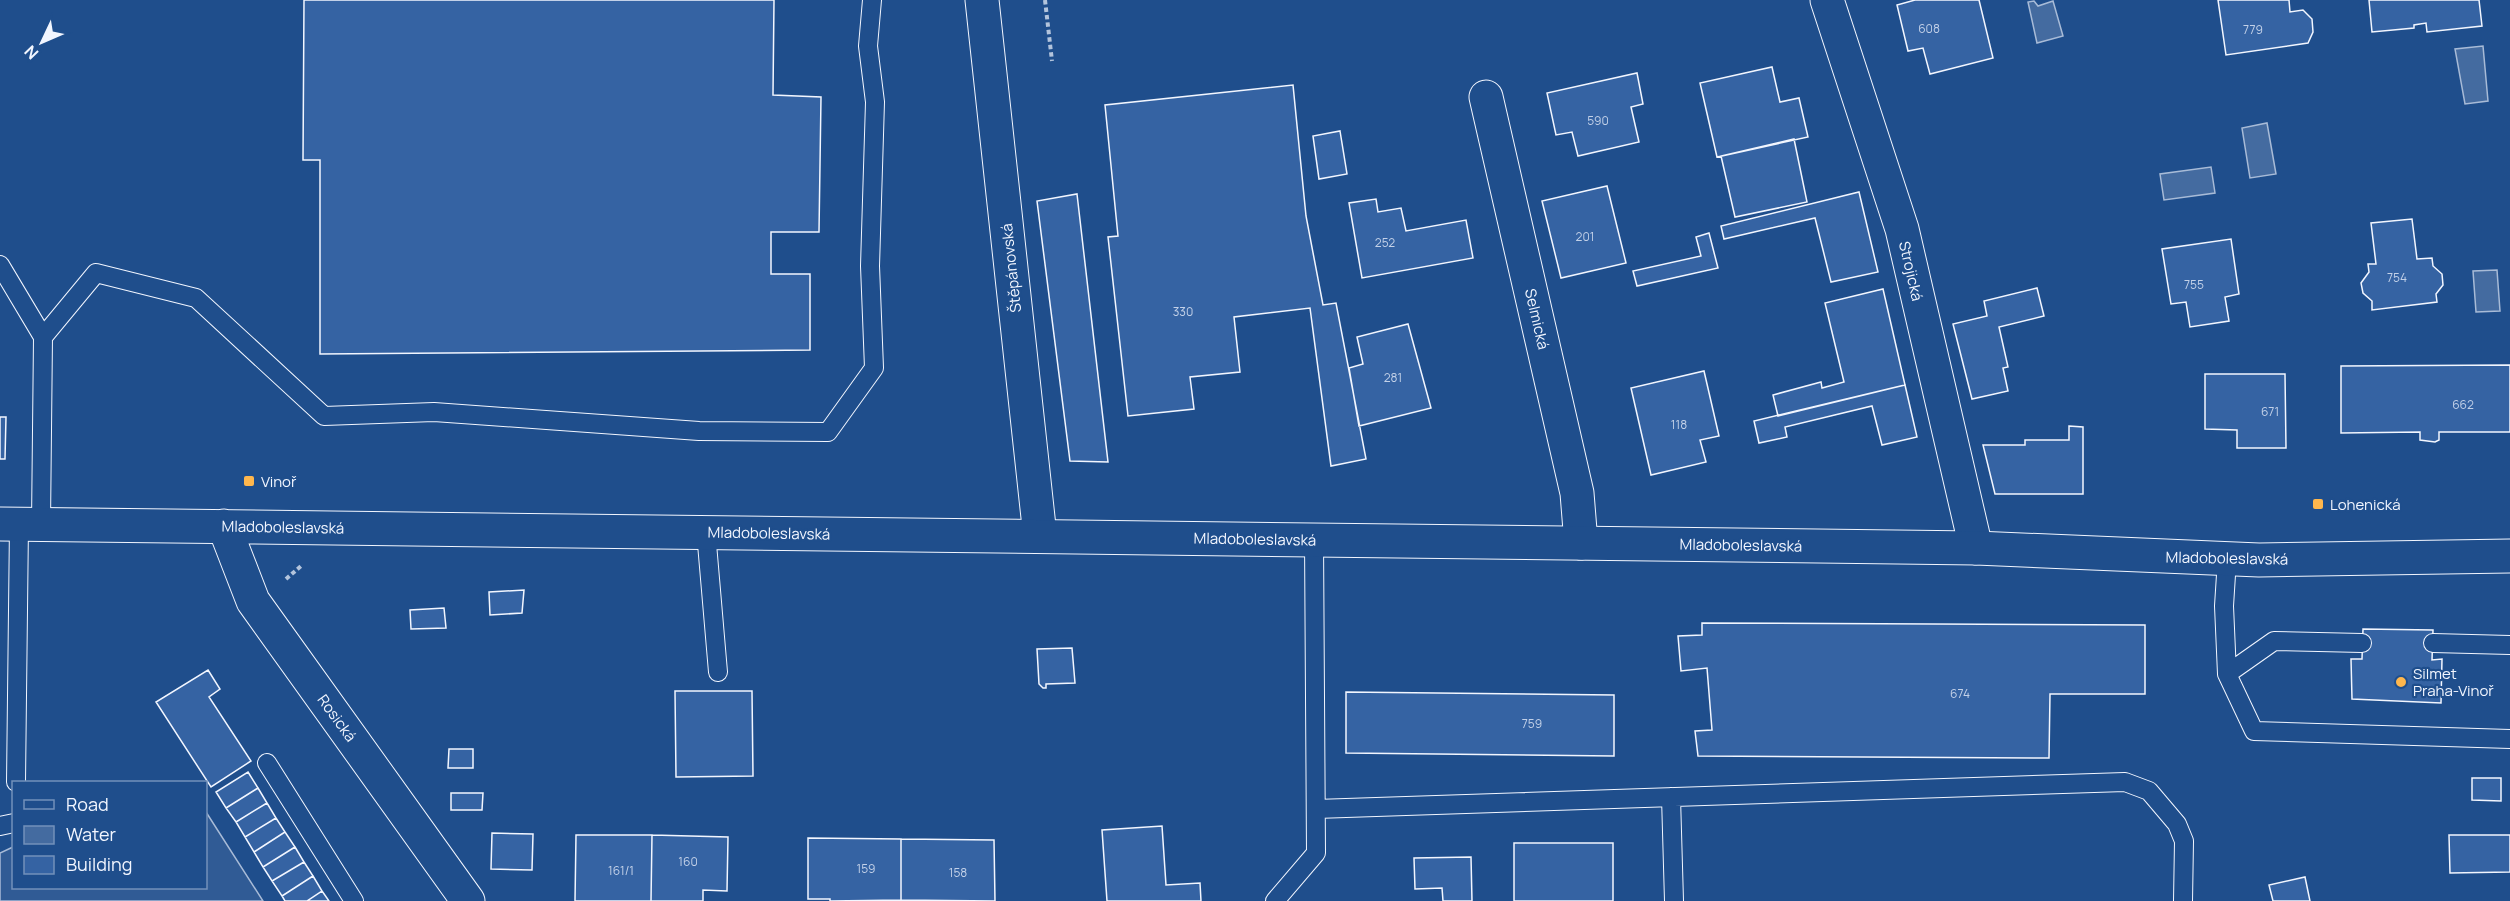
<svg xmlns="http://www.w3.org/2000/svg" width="2510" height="901" font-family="Manrope,sans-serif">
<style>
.built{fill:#305b95;stroke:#a8bbd7;stroke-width:1.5}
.water{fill:#446ba0;stroke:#a8bbd7;stroke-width:1.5}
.building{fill:#3563a3;stroke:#f2f6ff;stroke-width:1.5}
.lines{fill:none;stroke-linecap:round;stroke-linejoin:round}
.lane-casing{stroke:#f2f6ff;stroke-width:20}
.street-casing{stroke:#f2f6ff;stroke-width:35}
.secondary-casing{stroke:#f2f6ff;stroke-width:35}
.path{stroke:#b3c4dc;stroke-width:4;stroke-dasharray:4.5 3;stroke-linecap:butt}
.lane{stroke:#1f4e8c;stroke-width:18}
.street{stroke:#1f4e8c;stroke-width:33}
.secondary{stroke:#1f4e8c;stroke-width:33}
.poi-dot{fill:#ffb74d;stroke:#1f4e8c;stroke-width:2}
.labels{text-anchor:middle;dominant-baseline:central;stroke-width:4.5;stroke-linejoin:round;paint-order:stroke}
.number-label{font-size:12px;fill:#c3d1e8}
.street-label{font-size:15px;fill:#f2f6ff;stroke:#1f4e8c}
.poi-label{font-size:15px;fill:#f2f6ff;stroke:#1f4e8c;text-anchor:start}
</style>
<rect width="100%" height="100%" fill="#1f4e8c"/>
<path class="built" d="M206 812 263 901H0V853L13 847 14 888H206Z"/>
<path class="water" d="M2034 1 2038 6 2053 1 2063 36 2037 43 2028 2Z
M2483 46 2488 101 2465 104 2455 49Z
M2267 123 2276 174 2250 178 2242 128Z
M2211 167 2215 193 2164 200 2160 174Z
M2497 270 2500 311 2476 312 2473 271Z"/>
<path class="building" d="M304 0H774L773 95 821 97 819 232H771V274H810V350L320 354V160H303Z
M1915 0H1979L1993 58 1930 74 1923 48 1908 51 1897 5Z
M2218 0H2289L2290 12 2303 10 2312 19 2313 32 2308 43 2226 55Z
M2369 0H2479L2482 26 2427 32 2426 23 2414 25V28L2372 32Z
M1772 67 1780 102 1799 98 1808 137 1717 157 1700 83Z
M1637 73 1643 104 1631 107 1639 142 1578 156 1572 132 1556 135 1547 93Z
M1293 85 1306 216 1323 305 1336 303 1366 459 1331 466 1310 308 1234 317 1240 372 1190 377 1194 409 1128 416 1108 237 1118 236 1105 105Z
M1340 131 1347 174 1319 179 1313 136Z
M1794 139 1807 202 1735 217 1721 156Z
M1607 186 1626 263 1561 278 1542 201Z
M1859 192 1878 272 1831 282 1815 218 1724 239 1721 226Z
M1077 194 1108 462 1070 461 1037 201Z
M1376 199 1378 212 1401 208 1406 231 1466 220 1473 258 1362 278 1349 203Z
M2412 219 2417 259 2432 258 2433 266 2442 274 2443 285 2436 294 2437 302 2372 310V301L2363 293 2361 283 2369 272 2368 264H2376L2371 223Z
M1709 233 1718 268 1637 286 1633 271 1701 256 1696 237Z
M2231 239 2239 294 2225 297 2229 321 2190 327 2186 302 2171 304 2162 249Z
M2037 288 2044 316 1999 327 2008 367 2003 368 2008 391 1972 399 1953 324 1987 316 1984 301Z
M1883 289 1905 385 1778 416 1773 395 1821 382 1822 388 1844 382 1825 303Z
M1408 324 1431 408 1359 426 1349 368 1363 364 1357 337Z
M2510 365V432H2439V440L2435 442 2420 440V432L2341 433V366Z
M1704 371 1719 436 1700 440 1706 462 1651 475 1631 388Z
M2205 374H2285L2286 448H2237V430L2205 429Z
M1905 385 1917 437 1882 445 1872 406 1785 427 1787 437 1759 443 1754 421Z
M0 417H6L5 459H0Z
M2069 426 2083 427V494H1995L1983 445H2025V440H2069Z
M524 590 522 613 490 615 489 592Z
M444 608 446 628 411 629 410 610Z
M1702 623 2145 625V694H2050L2049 758 1698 756 1695 731 1712 730 1707 668 1681 671 1678 636 1702 635Z
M2363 629 2433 630 2432 660 2442 659 2441 703 2352 699 2351 659H2362Z
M1072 648 1075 683 1046 684V688H1043L1039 684 1037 649Z
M208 670 220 689 209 697 251 761 211 787 156 702Z
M675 691H752L753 776 676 777Z
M1346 692 1614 695V756L1346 753Z
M449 749H473V768H448Z
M248 772 258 788 226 808 216 792Z
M2472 778H2501V801L2472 800Z
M258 788 267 803 236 822 226 808Z
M451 793H483L482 810H451Z
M267 803 276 818 245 837 236 822Z
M276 818 285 832 254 852 245 837Z
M1162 826 1166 885 1200 883 1201 901H1107L1102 830Z
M285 832 295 847 263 867 254 852Z
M492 833 533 834 532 870 491 869Z
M576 835H652L651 901H575Z
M652 835 728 837 727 891 703 890V901H651Z
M2449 835H2510V872L2450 873Z
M808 838 901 839V900L830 901V899H808Z
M901 839 994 840 995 901 901 900Z
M1514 843H1613V901H1514Z
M295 847 304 862 272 881 263 867Z
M1471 857 1472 901H1443L1442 888 1415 889 1414 858Z
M304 862 313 876 282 896 272 881Z
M313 876 322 891 307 901H285L282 896Z
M2305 877 2310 901H2273L2269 885Z
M322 891 329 901H307Z"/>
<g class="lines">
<g class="lane-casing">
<path id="lane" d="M0 265 43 337 41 524
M43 337 96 273 196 298 324 416 434 412 699 431 828 432 874 368 870 266 875 102 868 46 872 0
M706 532 718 672
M2227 559 2224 606 2227 674 2254 731 2510 739
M2433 643 2510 645
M2227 674 2274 641 2362 643
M267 763 354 901
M16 782 19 524
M1671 797 1674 901
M1316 809 2125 782 2149 791 2177 824 2184 841 2183 901
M0 826 14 823
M1275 901 1316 853 1314 539"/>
</g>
<g class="street-casing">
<path id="street" d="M982 0 1040 536
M1827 0 1902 229 1976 548
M1486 97 1577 493 1581 543"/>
</g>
<g class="secondary-casing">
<path id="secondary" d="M0 524 1976 548 2259 560 2510 556
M224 526 253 601 468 901"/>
</g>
<path class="path" d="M1045 0 1052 61
M286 579 301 566"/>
<use href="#lane" class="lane"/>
<use href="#street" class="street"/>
<use href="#secondary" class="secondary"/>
</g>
<g class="poi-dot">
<rect x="243" y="475" width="12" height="12" rx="3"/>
<rect x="2312" y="498" width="12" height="12" rx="3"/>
<circle cx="2401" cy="682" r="6"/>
</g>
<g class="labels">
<g class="number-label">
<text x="1929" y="28">608</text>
<text x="2253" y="29">779</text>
<text x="1598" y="120">590</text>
<text x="1585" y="236">201</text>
<text x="1385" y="242">252</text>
<text x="2397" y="277">754</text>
<text x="2194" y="284">755</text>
<text x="1183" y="311">330</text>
<text x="1393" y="377">281</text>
<text x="2463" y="404">662</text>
<text x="2270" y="411">671</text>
<text x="1679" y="424">118</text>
<text x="1960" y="693">674</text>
<text x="1532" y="723">759</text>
<text x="688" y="861">160</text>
<text x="866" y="868">159</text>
<text x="621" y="870">161/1</text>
<text x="958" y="872">158</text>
</g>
<g class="street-label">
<text transform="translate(1011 268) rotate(-96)">Štěpánovská</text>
<text transform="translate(1911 271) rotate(77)">Strojická</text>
<text transform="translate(1537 319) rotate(77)">Selmická</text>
<text transform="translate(283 527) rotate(1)">Mladoboleslavská</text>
<text transform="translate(769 533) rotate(1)">Mladoboleslavská</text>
<text transform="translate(1255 539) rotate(1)">Mladoboleslavská</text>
<text transform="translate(1741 545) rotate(1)">Mladoboleslavská</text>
<text transform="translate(2227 558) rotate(1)">Mladoboleslavská</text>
<text transform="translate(337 718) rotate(54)">Rosická</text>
</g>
<g class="poi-label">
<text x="261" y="481">Vinoř</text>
<text x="2330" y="504">Lohenická</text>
<text x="2413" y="673">Silmet<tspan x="2413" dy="17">Praha-Vinoř</tspan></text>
</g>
</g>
<rect x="12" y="781" width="195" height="108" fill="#1f4e8c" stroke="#7391ba" stroke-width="1.5"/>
<rect x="24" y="800" width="30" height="9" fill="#1f4e8c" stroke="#7391ba" stroke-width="1.5"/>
<text x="66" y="811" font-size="18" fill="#f2f6ff">Road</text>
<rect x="24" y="826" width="30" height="18" fill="#446ba0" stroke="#7391ba" stroke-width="1.5"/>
<text x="66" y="841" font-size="18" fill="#f2f6ff">Water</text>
<rect x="24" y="856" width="30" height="18" fill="#3563a3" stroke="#7391ba" stroke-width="1.5"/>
<text x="66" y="871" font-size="18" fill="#f2f6ff">Building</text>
<g transform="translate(42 42) rotate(226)" stroke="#1f4e8c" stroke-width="4.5" paint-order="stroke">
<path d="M0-4.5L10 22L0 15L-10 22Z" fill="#f2f6ff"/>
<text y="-9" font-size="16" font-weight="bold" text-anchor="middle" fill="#f2f6ff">N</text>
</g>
</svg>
